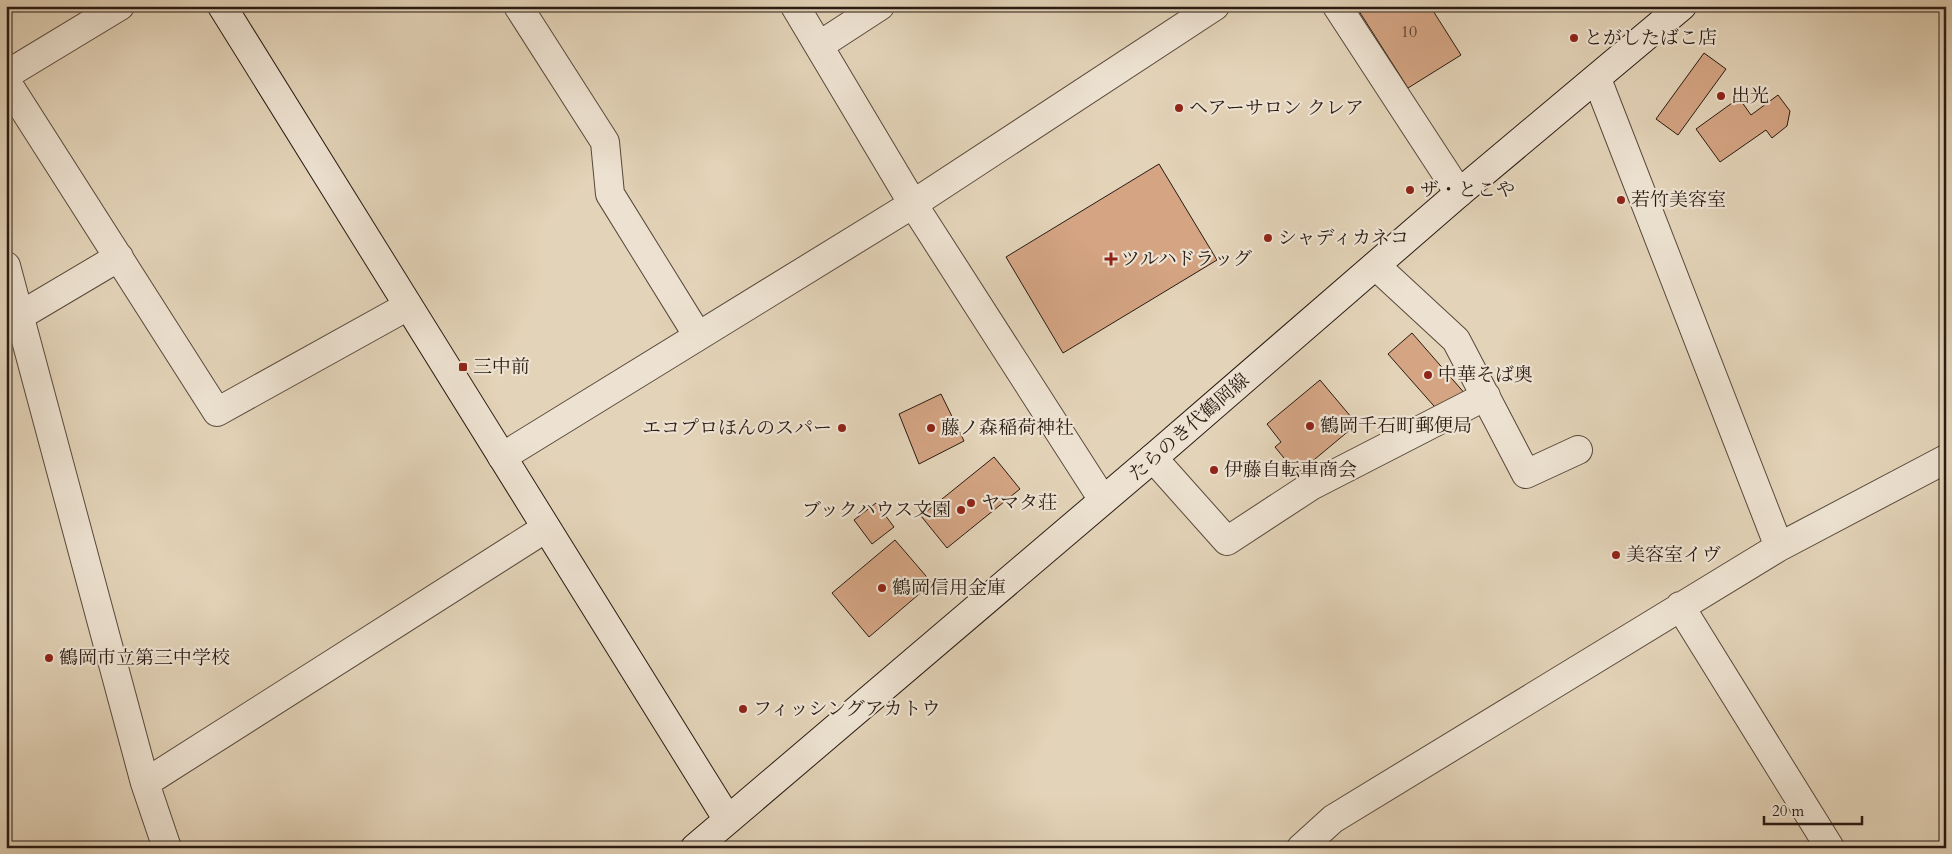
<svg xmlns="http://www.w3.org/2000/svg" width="1952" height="854" font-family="Cardo,'Noto Serif JP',serif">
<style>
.building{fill:#d4a483;stroke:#291b13}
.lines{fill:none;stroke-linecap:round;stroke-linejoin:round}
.street-casing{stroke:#58493c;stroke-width:30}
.secondary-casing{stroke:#291b13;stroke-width:30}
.street{stroke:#ede2d1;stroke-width:28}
.secondary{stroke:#ede2d1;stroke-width:28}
.poi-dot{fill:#8f2418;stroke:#ede2d1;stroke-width:2}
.labels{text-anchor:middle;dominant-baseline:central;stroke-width:4.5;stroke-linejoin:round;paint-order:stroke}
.number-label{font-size:16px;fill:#543d2f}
.poi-label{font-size:19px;fill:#291b13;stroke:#ede2d1;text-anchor:start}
.street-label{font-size:19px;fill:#291b13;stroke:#ede2d1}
</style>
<rect width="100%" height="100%" fill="#e3d3b8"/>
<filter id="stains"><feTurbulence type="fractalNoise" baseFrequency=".004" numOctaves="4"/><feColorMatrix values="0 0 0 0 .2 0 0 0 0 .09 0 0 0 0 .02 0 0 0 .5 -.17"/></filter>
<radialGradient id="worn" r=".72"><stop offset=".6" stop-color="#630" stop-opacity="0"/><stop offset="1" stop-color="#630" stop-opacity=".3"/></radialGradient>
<path class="building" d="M1359 6H1393L1395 9 1399 6H1430L1461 55 1408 88 1357 8Z
M1704 53 1726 69 1678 135 1656 119Z
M1778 95 1790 111 1787 126 1772 138 1766 130 1720 162 1696 129 1739 98 1751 115Z
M1159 164 1217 260 1063 353 1006 257Z
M1412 333 1467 396 1441 414 1388 354Z
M1320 380 1357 424 1297 474 1275 447 1281 442 1267 424Z
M941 394 964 441 919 464 899 414Z
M994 457 1020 489 947 548 921 516Z
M876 503 894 527 872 544 854 520Z
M895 540 932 583 869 637 832 593Z"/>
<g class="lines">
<g class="street-casing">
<path id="street" d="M518 6 605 142 610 194 698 336
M795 6 913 204 1103 500
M1337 6 1459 193
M820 45 880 6
M6 75 120 6
M1597 79 1779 547
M6 81 217 412 408 306
M6 266 145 783 167 848
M1376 266 1456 340 1526 474 1578 450
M6 324 119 257
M502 457 913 204 1215 6
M1153 458 1227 541 1311 486 1486 396
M1680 606 1830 848
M145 783 546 528
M1301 848 1333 819 1779 547 1946 459"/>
</g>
<g class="secondary-casing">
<path id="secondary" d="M222 6 728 820
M695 848 1153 458 1459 193 1682 6"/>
</g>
<use href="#street" class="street"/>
<use href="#secondary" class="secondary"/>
</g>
<g class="poi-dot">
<circle cx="1574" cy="38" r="5"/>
<circle cx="1721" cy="96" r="5"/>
<circle cx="1179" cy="108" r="5"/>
<circle cx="1410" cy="190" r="5"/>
<circle cx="1621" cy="200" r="5"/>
<circle cx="1268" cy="238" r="5"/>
<path d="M1108.5 251.5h5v5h5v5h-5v5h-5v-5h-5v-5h5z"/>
<rect x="458" y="362" width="10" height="10" rx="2.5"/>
<circle cx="1428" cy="375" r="5"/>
<circle cx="1310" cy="426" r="5"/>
<circle cx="842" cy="428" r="5"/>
<circle cx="931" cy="428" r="5"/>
<circle cx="1214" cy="470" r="5"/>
<circle cx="971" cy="503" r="5"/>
<circle cx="961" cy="510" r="5"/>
<circle cx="1616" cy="555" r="5"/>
<circle cx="882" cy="588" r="5"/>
<circle cx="49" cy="658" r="5"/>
<circle cx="743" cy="709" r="5"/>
</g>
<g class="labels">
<g class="number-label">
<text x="1409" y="32">10</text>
</g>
<g class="poi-label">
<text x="1584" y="38">とがしたばこ店</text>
<text x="1731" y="96">出光</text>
<text x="1189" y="108">ヘアーサロン クレア</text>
<text x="1420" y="190">ザ・とこや</text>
<text x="1631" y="200">若竹美容室</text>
<text x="1278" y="238">シャディカネコ</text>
<text x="1121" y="259">ツルハドラッグ</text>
<text x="473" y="367">三中前</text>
<text x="1438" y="375">中華そば奥</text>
<text x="1320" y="426">鶴岡千石町郵便局</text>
<text x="832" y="428" text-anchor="end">エコプロほんのスパー</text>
<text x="941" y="428">藤ノ森稲荷神社</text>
<text x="1224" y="470">伊藤自転車商会</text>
<text x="981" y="503">ヤマタ荘</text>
<text x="951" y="510" text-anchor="end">ブックハウス文園</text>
<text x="1626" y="555">美容室イヴ</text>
<text x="892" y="588">鶴岡信用金庫</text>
<text x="59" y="658">鶴岡市立第三中学校</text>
<text x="753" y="709">フィッシングアカトウ</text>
</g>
<g class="street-label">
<text transform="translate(1189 427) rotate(-41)">たらのき代鶴岡線</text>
</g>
</g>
<rect width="1952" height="854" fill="none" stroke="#e3d3b8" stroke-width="25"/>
<rect x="8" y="8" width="1937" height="839" fill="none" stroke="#291b13" stroke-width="2.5"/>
<rect x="12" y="12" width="1927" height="829" fill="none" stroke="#291b13"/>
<path d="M1764 816v8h98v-8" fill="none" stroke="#291b13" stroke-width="2.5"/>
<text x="1772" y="816" font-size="15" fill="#291b13" stroke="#ede2d1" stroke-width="4" paint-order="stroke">20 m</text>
<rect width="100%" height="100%" filter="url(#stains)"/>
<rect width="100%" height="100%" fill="url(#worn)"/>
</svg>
